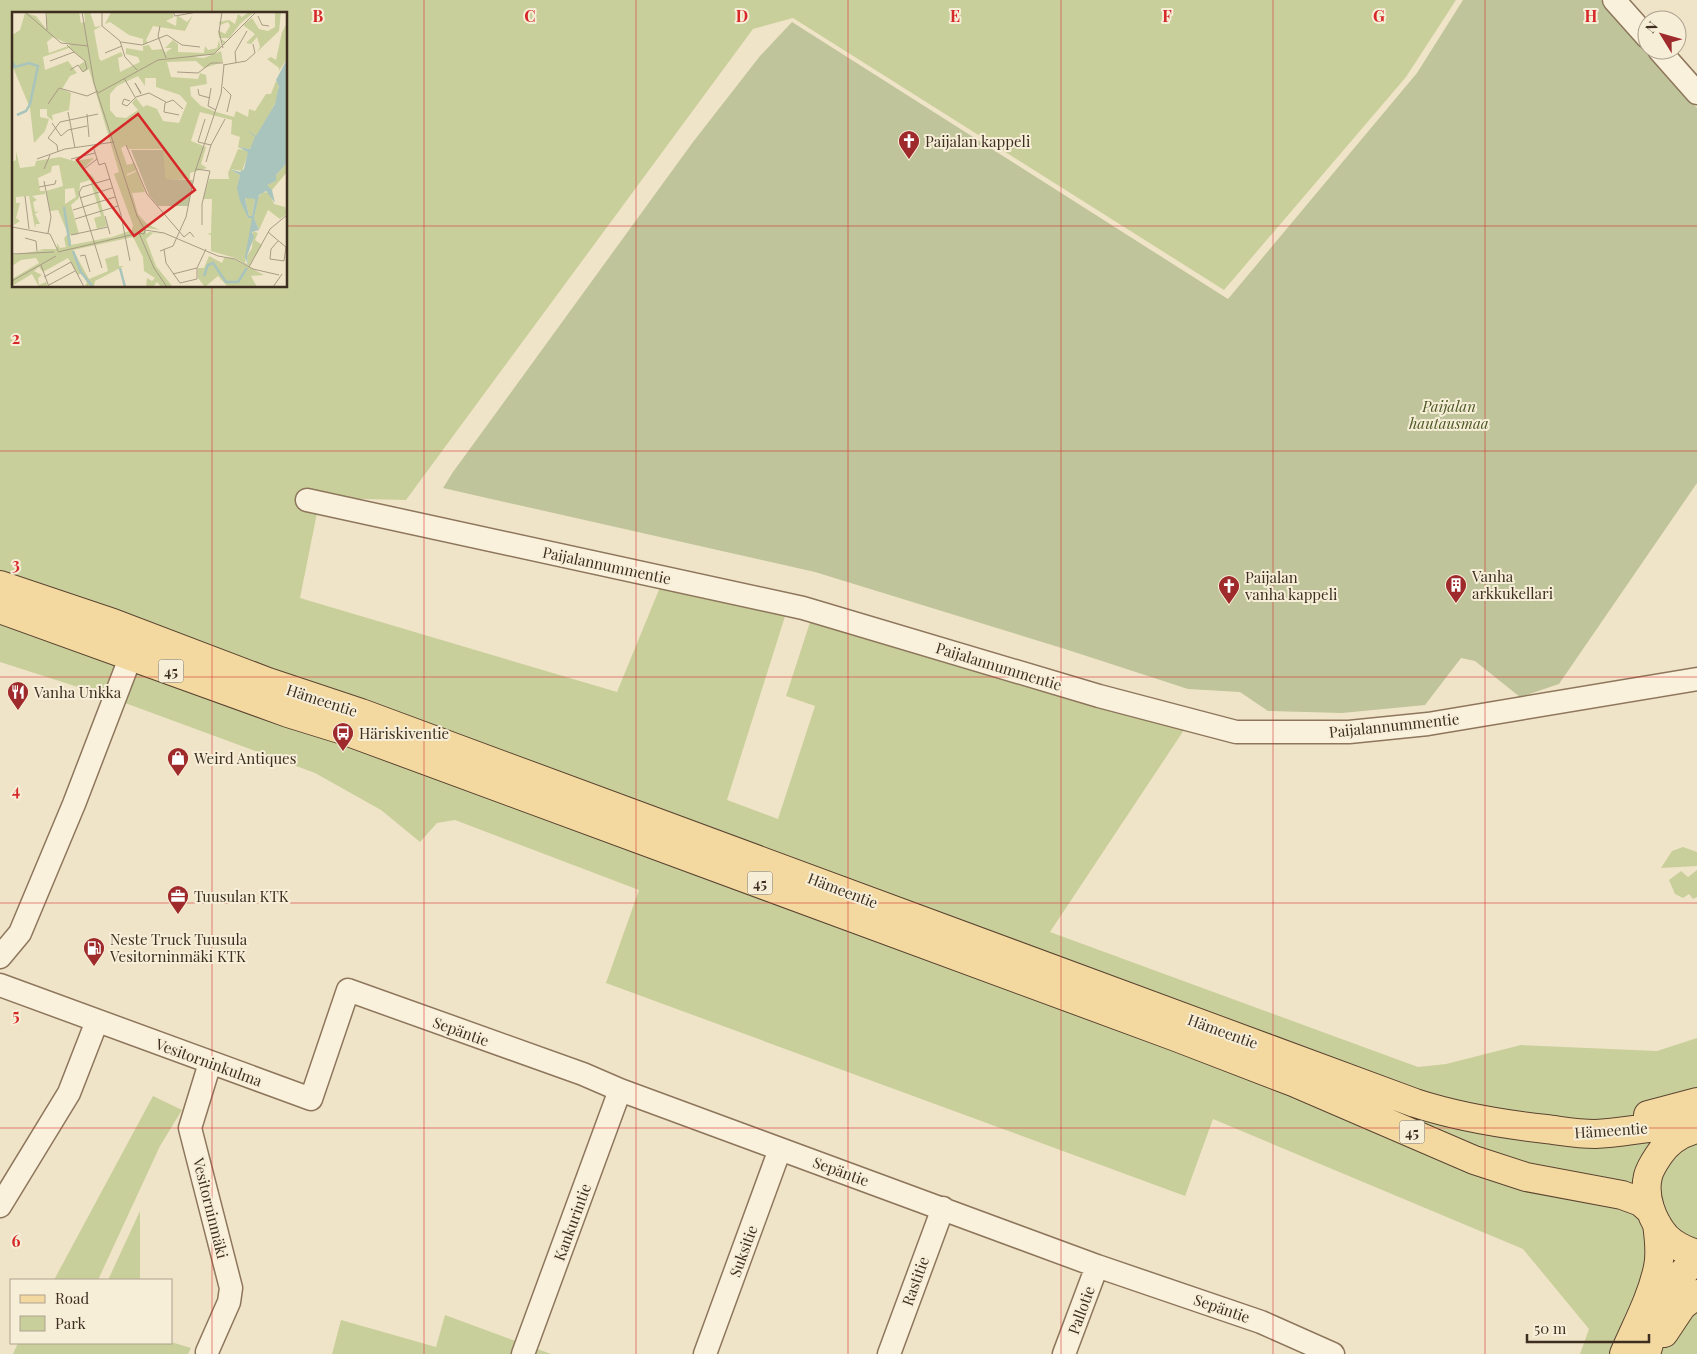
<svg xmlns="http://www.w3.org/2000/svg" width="1697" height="1354" font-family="'Playfair Display',serif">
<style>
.green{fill:#c9cf9b;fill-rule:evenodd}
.cemetery{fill:#bfc49a}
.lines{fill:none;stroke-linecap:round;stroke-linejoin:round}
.minor-casing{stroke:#8d765c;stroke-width:25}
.major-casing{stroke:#5b4430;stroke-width:30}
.minor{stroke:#faf1dc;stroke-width:22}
.major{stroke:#f3d9a0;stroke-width:28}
.grid{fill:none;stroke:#d62828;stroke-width:1;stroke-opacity:0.55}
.labels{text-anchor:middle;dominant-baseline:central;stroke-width:4;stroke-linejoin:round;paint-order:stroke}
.shield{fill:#f7eed8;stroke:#756857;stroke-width:1}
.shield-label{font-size:14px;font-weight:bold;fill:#3d2e20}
.poi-label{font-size:15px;fill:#3d2e20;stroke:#f7eed8;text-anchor:start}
.park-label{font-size:15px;font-style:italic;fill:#4d5a26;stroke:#f7eed8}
.street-label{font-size:15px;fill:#3d2e20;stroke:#f7eed8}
.inset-river{fill:none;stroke:#a9c4bc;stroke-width:2.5}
.inset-road{fill:none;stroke:#a89b85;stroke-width:1}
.view{fill:#d62828;fill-opacity:0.15;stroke:#d62828;stroke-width:2.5}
.inset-edge{fill:none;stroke:#3d2e20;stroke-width:2.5}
.grid-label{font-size:16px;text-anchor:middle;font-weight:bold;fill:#d62828;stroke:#f7eed8;stroke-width:4;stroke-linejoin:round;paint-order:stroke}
</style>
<rect width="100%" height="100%" fill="#f0e4c8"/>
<path class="green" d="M0 0H1456L1406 77 1224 290 793 18 753 29 406 500 320 498 300 598 617 692 663 580 787 610 727 800 778 819 815 706 786 696 812 616 1184 730 1050 932 1418 1067 1446 1064 1521 1045 1657 1051 1697 1038V1354H1580L1589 1329 1523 1249 1213 1119 1185 1196 606 983 639 890 455 820 437 823 420 842 381 810 315 773 106 696 0 662ZM14 14H286V286H14Z
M1683 847 1697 852V866L1661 868 1672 851Z
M1697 870V897L1693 899 1689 894 1683 898 1675 894 1669 880 1681 871 1688 877Z
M153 1096 182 1110 160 1146 98 1280H54Z
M140 1211V1280H108Z
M445 1315 551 1354H332L341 1320 436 1347Z
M171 1342 191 1348 188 1354H13L18 1343Z"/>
<path class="cemetery" d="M1463 0H1601L1697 108V483L1559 684 1520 697 1475 661 1461 658 1425 705 1342 713 1268 711 1240 692 1188 689 1065 649 815 572 443 488 453 472 693 142 760 56 792 22 1228 299 1417 73Z"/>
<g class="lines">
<g class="minor-casing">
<path id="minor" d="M1614 0 1647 37
M1659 50 1697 93
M307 500 803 608 1099 696 1236 732H1349L1428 724 1697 679
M0 957 20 933 74 804 137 640
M0 985 311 1099 348 990 583 1074 620 1090 1097 1266 1261 1322 1333 1354
M0 1206 69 1093 97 1021
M207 1352 229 1302 231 1288 190 1128 210 1063
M523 1354 620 1090
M705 1354 780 1149
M889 1354 943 1208
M1064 1354 1097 1266"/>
</g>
<g class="major-casing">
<path id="major" d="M0 585 113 623 268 682 361 713 1415 1103C1458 1117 1501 1124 1546 1129 1562 1131 1578 1134 1595 1134 1629 1133 1663 1122 1697 1127
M0 609 288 713 343 730 1176 1037 1293 1082 1474 1160 1526 1177 1622 1195 1641 1202 1651 1211
M1648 1115 1697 1102
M1697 1129C1681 1133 1668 1141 1659 1155 1655 1161 1650 1168 1648 1176 1643 1196 1652 1221 1666 1237 1674 1245 1687 1251 1697 1254
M1664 1333 1682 1306 1697 1294
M1624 1354C1636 1326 1652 1297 1658 1267 1661 1253 1659 1238 1657 1224
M1646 1354C1655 1322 1668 1280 1697 1260"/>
</g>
<use href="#minor" class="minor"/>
<use href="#major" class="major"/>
</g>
<path class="grid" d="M212 0V14M424 0V1354M636 0V1354M848 0V1354M1061 0V1354M1273 0V1354M1485 0V1354M0 226H14M286 226H1697M212 286V1354M0 451H1697M0 677H1697M0 903H1697M0 1128H1697"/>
<defs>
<g id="church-pin" transform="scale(1.125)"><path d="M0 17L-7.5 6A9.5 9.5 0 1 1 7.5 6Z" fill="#9e2a2b" stroke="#f7eed8"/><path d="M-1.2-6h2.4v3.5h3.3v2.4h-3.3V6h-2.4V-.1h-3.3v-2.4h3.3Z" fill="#fff"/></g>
<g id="building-pin" transform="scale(1.125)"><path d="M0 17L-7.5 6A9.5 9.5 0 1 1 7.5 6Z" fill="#9e2a2b" stroke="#f7eed8"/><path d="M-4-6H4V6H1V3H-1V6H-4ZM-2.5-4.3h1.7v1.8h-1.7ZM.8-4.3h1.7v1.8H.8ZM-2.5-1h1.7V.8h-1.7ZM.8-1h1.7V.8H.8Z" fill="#fff"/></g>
<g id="restaurant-pin" transform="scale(1.125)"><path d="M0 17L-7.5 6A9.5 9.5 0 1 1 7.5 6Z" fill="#9e2a2b" stroke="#f7eed8"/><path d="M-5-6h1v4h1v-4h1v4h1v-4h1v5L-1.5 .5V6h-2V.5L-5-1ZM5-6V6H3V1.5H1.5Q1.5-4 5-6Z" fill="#fff"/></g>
<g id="bus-pin" transform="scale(1.125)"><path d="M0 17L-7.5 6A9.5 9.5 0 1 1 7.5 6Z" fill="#9e2a2b" stroke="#f7eed8"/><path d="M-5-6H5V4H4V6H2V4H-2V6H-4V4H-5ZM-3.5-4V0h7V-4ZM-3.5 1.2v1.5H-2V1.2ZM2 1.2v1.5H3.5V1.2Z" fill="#fff"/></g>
<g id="shop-pin" transform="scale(1.125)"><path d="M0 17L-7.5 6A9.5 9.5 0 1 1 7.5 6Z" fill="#9e2a2b" stroke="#f7eed8"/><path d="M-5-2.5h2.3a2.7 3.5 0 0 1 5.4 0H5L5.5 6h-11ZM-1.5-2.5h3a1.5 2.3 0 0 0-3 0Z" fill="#fff"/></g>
<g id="office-pin" transform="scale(1.125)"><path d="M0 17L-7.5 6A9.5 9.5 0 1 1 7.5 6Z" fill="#9e2a2b" stroke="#f7eed8"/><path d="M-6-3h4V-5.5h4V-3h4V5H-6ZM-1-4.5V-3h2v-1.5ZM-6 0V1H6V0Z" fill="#fff"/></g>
<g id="fuel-pin" transform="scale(1.125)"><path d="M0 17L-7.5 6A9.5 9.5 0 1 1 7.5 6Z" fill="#9e2a2b" stroke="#f7eed8"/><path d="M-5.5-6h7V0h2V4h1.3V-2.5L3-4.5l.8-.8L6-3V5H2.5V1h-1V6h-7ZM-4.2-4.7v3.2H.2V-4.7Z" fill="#fff"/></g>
</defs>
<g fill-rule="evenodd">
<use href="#church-pin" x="909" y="141"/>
<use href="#building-pin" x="1456" y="585"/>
<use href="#church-pin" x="1229" y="586"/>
<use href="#restaurant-pin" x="18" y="692"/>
<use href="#bus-pin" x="343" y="733"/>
<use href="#shop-pin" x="178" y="758"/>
<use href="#office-pin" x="178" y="896"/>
<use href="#fuel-pin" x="94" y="948"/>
</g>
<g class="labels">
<g class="shield">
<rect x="158.5" y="659.5" width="25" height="23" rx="4"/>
<rect x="747.5" y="871.5" width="25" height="23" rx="4"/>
<rect x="1399.5" y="1120.5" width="25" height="23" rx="4"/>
</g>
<g class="shield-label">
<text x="171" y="671">45</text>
<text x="760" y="883">45</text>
<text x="1412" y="1132">45</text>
</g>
<g class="poi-label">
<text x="925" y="141">Paijalan kappeli</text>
<text x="1472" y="576">Vanha<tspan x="1472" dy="17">arkkukellari</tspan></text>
<text x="1245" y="577">Paijalan<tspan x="1245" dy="17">vanha kappeli</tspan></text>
<text x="34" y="692">Vanha Unkka</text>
<text x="359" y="733">Häriskiventie</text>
<text x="194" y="758">Weird Antiques</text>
<text x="194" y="896">Tuusulan KTK</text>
<text x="110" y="939">Neste Truck Tuusula<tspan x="110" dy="17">Vesitorninmäki KTK</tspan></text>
</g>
<g class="park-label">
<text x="1449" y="406">Paijalan<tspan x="1449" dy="17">hautausmaa</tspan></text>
</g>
<g class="street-label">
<text transform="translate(607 565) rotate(12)">Paijalannummentie</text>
<text transform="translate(999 666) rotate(17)">Paijalannummentie</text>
<text transform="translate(322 700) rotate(18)">Hämeentie</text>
<text transform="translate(1394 725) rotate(-6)">Paijalannummentie</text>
<text transform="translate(843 890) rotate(21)">Hämeentie</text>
<text transform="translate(461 1031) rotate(20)">Sepäntie</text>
<text transform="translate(1223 1031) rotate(20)">Hämeentie</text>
<text transform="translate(209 1062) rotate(20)">Vesitorninkulma</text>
<text transform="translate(1611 1130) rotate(-4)">Hämeentie</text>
<text transform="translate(841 1171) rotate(20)">Sepäntie</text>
<text transform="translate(211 1208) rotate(76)">Vesitorninmäki</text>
<text transform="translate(572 1222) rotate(-70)">Kankurintie</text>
<text transform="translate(743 1251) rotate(-70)">Suksitie</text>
<text transform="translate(915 1281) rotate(-70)">Rastitie</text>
<text transform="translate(1222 1308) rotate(19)">Sepäntie</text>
<text transform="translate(1081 1310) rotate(-70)">Pallotie</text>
</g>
</g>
<g transform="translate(12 12)">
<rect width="275" height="275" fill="#f0e4c8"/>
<path d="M10 0 24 4 35 18V0H67L69 11 73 10 72 0H78L83 15 90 14 82 18 87 46 89 49 109 40 111 44 106 46 108 60 128 50 126 45 114 42V36L131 39V34L137 33 140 38 151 37 155 43 154 40 160 36H153L161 28 166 32V40L192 41 193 34 196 38 205 36 207 28 209 36 201 42 180 45 192 46 209 39 211 50 192 56 184 49 155 50 159 65 186 67 188 61 194 63 195 72 178 75 179 84 189 94 204 100 222 105 224 99 236 105 237 97 243 99 254 82H259L264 69 267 72 265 88 238 137 226 135 228 125 219 122 220 108 188 100 179 129 194 135 189 152 195 156 178 161V167H154L150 137H117L114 133 109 136 115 153 122 151 125 158 115 162V164L125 159 133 180 120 181 126 202 135 212 148 218 134 216V222L137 220 153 222 141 221 134 227 144 254 161 275H149L145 270 141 275H134L135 266 140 269 143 266 132 259 131 245 121 225 61 238 77 267 96 259 93 247 106 243 107 254H112L83 269 82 275H72L75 271 70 261 66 263 56 246 31 260 27 255 22 259 30 263 26 266 27 273 34 270 36 275H27L20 262 0 274V267L27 251 24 246 9 248 0 254V243L32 238 26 237H45V231L48 236 54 235 52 226 56 222 46 198 38 199 34 179 51 174 47 153 40 154 39 160 26 166 28 179H33V182L20 184 25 188 21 190 23 200 27 199 23 202 28 212H24L23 216 17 184 4 185V191H8L4 206 8 209 2 213 0 150 4 148V139L8 156 23 154 24 149 48 145 62 149 82 146 71 157 74 163 78 162 82 166 95 214 85 217 82 206 89 204 78 168 68 171 67 186 59 193 67 222 58 223 59 233 100 225 120 218 121 213 102 162 107 160 77 57 71 60 67 53 73 49 57 36 31 45 33 58 56 49 65 61 58 64 50 77 59 81 57 98 40 103 41 109 35 104V97H28V105L37 107 33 119 22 131 18 96 0 53V23L8 18 13 1ZM41 25 59 33 37 41 35 30ZM126 64 133 74V66H144V75L168 83 175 91 167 111 151 109 145 97 135 93 131 95 124 86 120 91 126 98 114 106 104 105 98 98V82L105 74ZM62 176 64 185 53 192V177ZM99 0H160L162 5 154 9 164 14 165 3 175 10 181 3 173 19 141 14 134 28 136 31 131 33V27L117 23 98 10 93 12ZM237 0H242L228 12 212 33 209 27 214 30 217 26H207L206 18 213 22 218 14 216 10 208 13 207 10 217 8 223 12 226 2 230 5ZM263 0H269L267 19 245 40 248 35 245 25 239 32 234 31 243 22 231 13 240 6 247 17 256 19 263 15ZM275 11V47L267 59V56L255 47 259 45 264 48 270 20ZM226 137 237 139 230 159 218 157 228 163 226 174 230 189 236 206H241L233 251 236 252 235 244 240 236 241 219 246 221 243 228 250 233 237 254 223 246 199 239V223L195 222 199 221 200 187H191L197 167H217L216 161ZM275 151V160L260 178 256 177 254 173 264 169V163ZM251 180 257 181 262 192 273 195 275 202 268 207 256 198 247 218 242 206 246 185ZM233 185 243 187 240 204H237ZM197 244 210 251 212 246H220L252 263 239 264 245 275H216L206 264 193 275 186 266V256H192Z" fill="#c9cf9b" fill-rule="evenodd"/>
<path d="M119 138H151L154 167 181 168 176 194H146L137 183Z" fill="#bfc49a"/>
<path d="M275 47V151L264 163V169L255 173 260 178 263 191 254 179 247 183 242 206 247 218 240 220 242 225 235 244 236 253 233 245 240 206H236L228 189 225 176 228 163 218 157 228 160 232 157 236 140 226 135 238 137 243 125 235 118 244 124 263 92 267 74 264 68ZM233 186 243 187 240 204H237Z" fill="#a9c4bc" fill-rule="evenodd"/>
<path class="inset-river" d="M0 50 3 55 17 51 26 54 18 92 14 99 5 103M52 195 58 234M61 239 69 260 81 275M108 256 113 275M192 264 196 253 201 251 214 270H226L235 256"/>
<path class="inset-road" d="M13 0 49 31 76 34M34 0 35 18M70 0 82 71 125 204 133 218 132 222 127 221M90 0V14L108 29 113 45 125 58M161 0 163 4 185 0M210 0 207 20 211 36M246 4 250 13 257 14M148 14 146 24 154 46M109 30 130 33 155 23 170 33 188 35M93 41 110 34M38 49 62 40 55 33M224 51 223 40 235 19M211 53 234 49 243 41 241 32M58 58 66 53 71 60 75 57 73 49 62 40M165 60 186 61 199 51H211M112 66 123 85M211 75 219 83 215 100M199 76 196 94 204 98M186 77 187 83 198 86M86 81 146 48 202 42 244 0M129 81 123 71 129 82M118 89 112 87 110 92 115 94 124 85 137 81 154 90M36 92 47 76 75 84 86 79M56 100 63 136M75 102 77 125M167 103 152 100 153 91 161 88 171 97M193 107 186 130 199 133 213 107M40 111 49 124 56 118 75 114M114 133 135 182 172 225 178 220 182 225M81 134 87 153 93 151 109 203 118 249M46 140 45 133 36 126 48 110 86 102M25 147 53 137 102 130M59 147 83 141M194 150 199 133M32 157 38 143M72 157 85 147M184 157 198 159 190 192V213M32 169 39 205 36 221M27 175 43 172 44 168M13 184 17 217M68 186 100 176M61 198 103 185M93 204 98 222M63 207 106 194M0 215 38 222 46 239M133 218 152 221 206 244 223 247 241 257 267 263M256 220 275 236M127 221 142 256 155 275M59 223 96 215M13 226 24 229 25 239M266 229 259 237 258 247 272 249 274 235M152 237 154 251 168 271 185 267V256L194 237M148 239 161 234 174 205 183 160 209 82 212 53M46 240 127 221M0 242 42 240M68 244 73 243 78 260M29 253 37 275M237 255 258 217 275 203M90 256 67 181 70 175 98 167M161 262 185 256M32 265 59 250 72 275M0 269 44 244M37 273 63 259M261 275 270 262"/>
<path class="view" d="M126 102 183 178 122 224 65 148Z"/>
<rect width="275" height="275" class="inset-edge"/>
</g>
<g class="grid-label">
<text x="318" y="22">B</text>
<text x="530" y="22">C</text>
<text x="742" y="22">D</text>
<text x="955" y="22">E</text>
<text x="1167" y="22">F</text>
<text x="1379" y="22">G</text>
<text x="1591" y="22">H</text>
<text x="16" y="344">2</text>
<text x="16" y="570">3</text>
<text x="16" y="796">4</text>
<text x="16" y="1021">5</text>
<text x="16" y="1247">6</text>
</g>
<rect x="10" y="1279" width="162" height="65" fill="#f7eed8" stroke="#ada18e"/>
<rect x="20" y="1295" width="25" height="8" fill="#f3d9a0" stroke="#ada18e"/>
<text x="55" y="1304" font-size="15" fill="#3d2e20">Road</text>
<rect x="20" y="1316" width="25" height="15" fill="#c9cf9b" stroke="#ada18e"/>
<text x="55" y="1329" font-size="15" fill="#3d2e20">Park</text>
<g transform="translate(1662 35) rotate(307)"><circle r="24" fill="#f7eed8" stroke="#ada18e"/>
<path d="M0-4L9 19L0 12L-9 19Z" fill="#9e2a2b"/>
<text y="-8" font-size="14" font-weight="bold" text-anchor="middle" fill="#3d2e20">N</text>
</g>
<path d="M1527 1334v8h122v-8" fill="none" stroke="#3d2e20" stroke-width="2.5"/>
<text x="1534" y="1334" font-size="15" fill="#3d2e20" stroke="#f7eed8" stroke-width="4" paint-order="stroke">50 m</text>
</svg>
